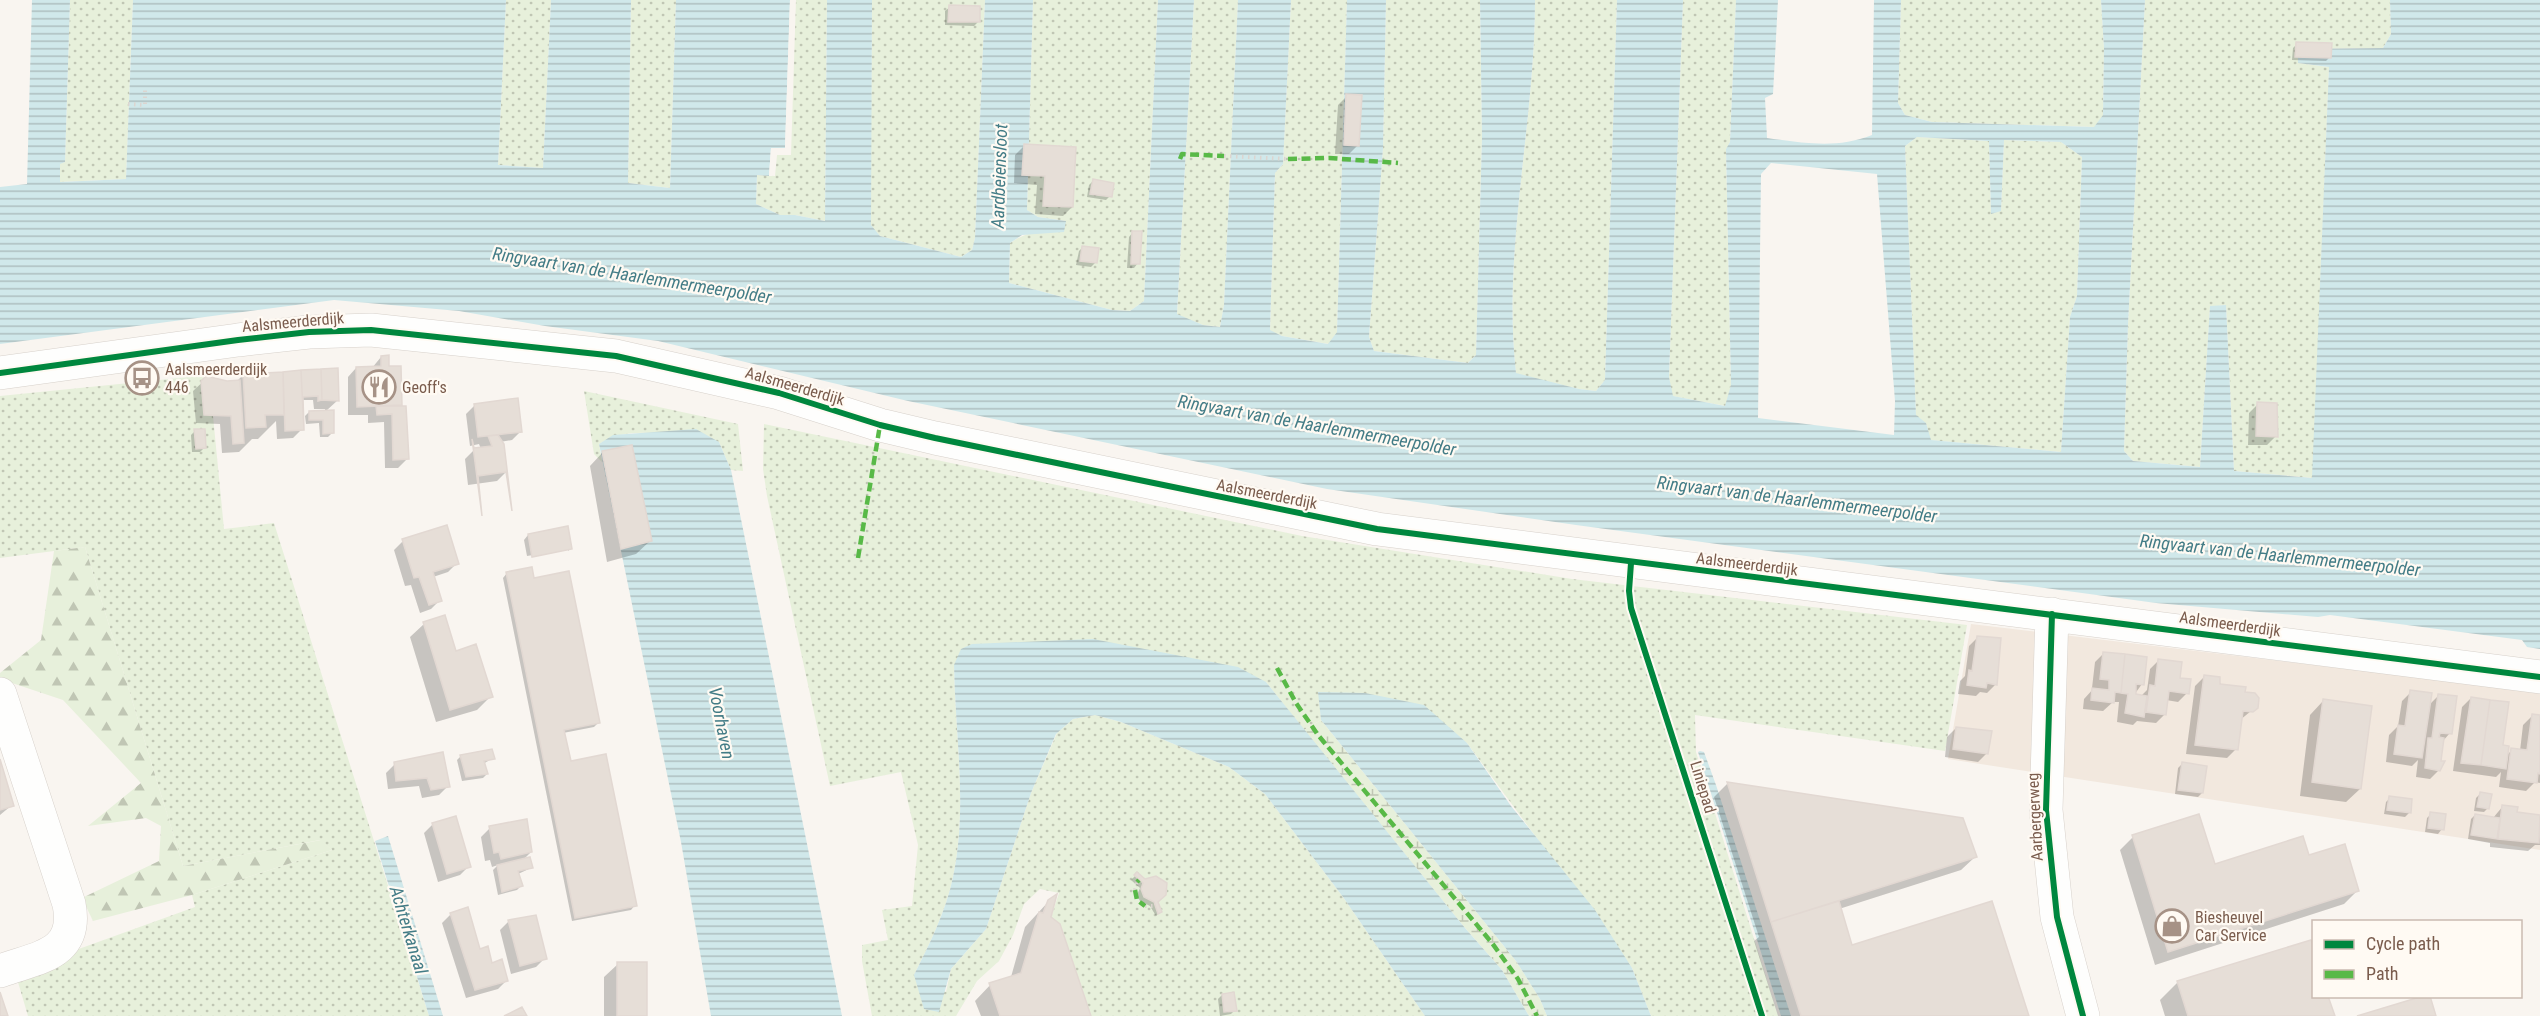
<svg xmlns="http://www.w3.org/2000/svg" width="2540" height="1016" font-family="'Roboto Condensed',sans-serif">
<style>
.residential{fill:#f2e8de}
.grass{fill:url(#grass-dots)}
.forest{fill:url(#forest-firs)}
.wetland{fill:url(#wetland-marsh)}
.water{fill:url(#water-rules);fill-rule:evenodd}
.pier{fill:#f9f5f0}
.shadow{fill:#0003}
.building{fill:#e6ded7;stroke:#e2d8d2;stroke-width:1.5}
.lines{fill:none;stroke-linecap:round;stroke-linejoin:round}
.minor-casing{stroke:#d7d1cb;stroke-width:34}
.path{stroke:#dcd5d0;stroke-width:4;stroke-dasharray:1.5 4.5;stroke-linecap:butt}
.minor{stroke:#fefefd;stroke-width:33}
.quiet{stroke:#58b947;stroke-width:4.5;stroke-dasharray:9 4.5;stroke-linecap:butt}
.cycleway-casing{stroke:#fffaf3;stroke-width:10}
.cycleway{stroke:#00873e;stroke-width:6}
.labels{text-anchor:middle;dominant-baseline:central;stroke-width:4.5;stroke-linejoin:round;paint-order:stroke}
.street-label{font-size:16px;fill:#7a5c4d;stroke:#fffaf3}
.poi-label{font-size:16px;fill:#7a5c4d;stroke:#fffaf3;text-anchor:start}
.water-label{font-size:18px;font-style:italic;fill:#437c86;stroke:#fffaf3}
</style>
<defs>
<pattern id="grass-dots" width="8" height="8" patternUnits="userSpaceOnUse" patternTransform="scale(1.5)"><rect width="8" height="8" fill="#e7f0db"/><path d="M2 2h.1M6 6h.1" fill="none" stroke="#c0c6b4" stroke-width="1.8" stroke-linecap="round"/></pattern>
<pattern id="forest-firs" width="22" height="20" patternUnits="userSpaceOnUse" patternTransform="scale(1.5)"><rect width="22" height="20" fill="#e7f0db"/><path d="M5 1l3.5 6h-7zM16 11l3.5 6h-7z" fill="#c0c6b4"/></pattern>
<pattern id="wetland-marsh" width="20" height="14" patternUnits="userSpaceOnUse" patternTransform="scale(1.5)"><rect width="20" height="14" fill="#e7f0db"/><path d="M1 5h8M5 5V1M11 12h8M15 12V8" fill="none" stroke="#c0c6b4"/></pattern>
<pattern id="water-rules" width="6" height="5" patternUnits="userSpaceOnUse" patternTransform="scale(1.5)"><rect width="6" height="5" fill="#d0e8ea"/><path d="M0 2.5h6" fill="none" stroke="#aebfc0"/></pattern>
</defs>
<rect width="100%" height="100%" fill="#f9f5f0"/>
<path class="residential" d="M1971 624 2540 692V850L1948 759Z"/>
<path class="grass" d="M70 0H133L126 179 59 182 60 163 65 162Z
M506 0H551L543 168 498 165Z
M631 0H676L670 188 628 183Z
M796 0H827L825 221 795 215H780L756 204 757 175 775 176 777 155H791Z
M872 0H985L975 238 972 250 961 257 880 236 870 225Z
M1033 0H1158L1144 301 1130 311 1112 310 1009 283 1010 243C1025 232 1047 229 1066 221L1038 217 1027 210Z
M1194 0H1238L1224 305 1220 327 1203 325 1177 315Z
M1291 0H1347L1337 333 1329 344 1282 336 1270 331 1275 173 1283 164Z
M1386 0H1480L1482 137 1476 355 1468 363 1374 351 1369 337 1383 148Z
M1535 0H1617L1605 380 1596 391 1579 389 1516 374C1502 249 1535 125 1535 0Z
M1683 0H1736L1730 142 1726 150 1731 385 1726 406 1672 396 1669 377Z
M1901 0H2101L2104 48 2103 116 2095 127 1932 122 1905 115 1898 103Z
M2145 0H2390L2391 34 2383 48 2298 49V63L2329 67 2313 478 2234 471 2226 305 2210 307 2200 467 2133 461 2124 451 2128 324Z
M1917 137 1989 141 1991 213 2001 210 2004 140 2061 142 2082 157 2077 296 2070 317 2061 452 1930 440 1926 424 1916 416 1905 146Z
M209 375 224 529 274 523 429 1016H28L15 972 195 907 192 895 332 850 320 840 183 866 85 547 0 558V396Z
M584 391 738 424 743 471 731 470 719 442C682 438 631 422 599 444L602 462 594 454Z
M764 424 1302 536 1572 579 1967 625 1945 751 1695 715 1696 752 1778 1016H1651L1632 968 1467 743 1319 693 1321 720 1304 730 1266 682 954 665C955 735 968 807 953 877 946 911 930 943 914 975L946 992 951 969 986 929 1031 793 1057 733 1073 719 1095 715 1121 722 1229 767 1265 794 1343 897 1425 1016H1091L1060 924 1051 917 1059 893 1040 889 1024 904 1013 935 999 961 977 981 956 1016H872L862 961V945L888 940 882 910 912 906 918 845 901 772 830 786 767 496 763 469Z"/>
<path class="forest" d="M85 547 183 866 321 840 332 850 192 895 93 921 82 898 159 861 161 826 146 818 88 826 141 783 63 700 0 679V673L41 640 54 551Z"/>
<path class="wetland" d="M1321 720 1516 961 1540 999 1547 1016H1529L1502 970 1465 928 1304 730Z"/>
<path class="water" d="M32 0H70L65 162 60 164V182L126 179 133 0H506L498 165 543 168 551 0H631L628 183 670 188 676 0H790L785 148H771L769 176 757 175 756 204 780 215H795L825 221 827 0H872L871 225 880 236 961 257 972 250 975 238 985 0H1033L1027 210 1038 217 1066 221 1064 232 1022 235 1010 243 1009 283 1112 310 1130 311 1144 301 1158 0H1194L1177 314 1203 325 1220 327 1224 305 1238 0H1291L1283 164 1275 173 1270 330 1282 336 1328 344 1337 332 1347 0H1386L1383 148 1369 337 1374 351 1468 363 1476 355 1482 137 1480 0H1535C1535 125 1502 249 1516 373L1579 389 1596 391 1605 380 1617 0H1683L1669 377 1673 396 1725 406 1731 385 1726 149 1730 142 1736 0H1778L1773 94 1765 98 1767 138C1804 143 1837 149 1872 135L1874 0H1901L1898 103 1905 115 1932 122 2094 127 2103 115 2104 48 2101 0H2145L2128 324 2124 451 2133 461 2200 467 2210 306 2226 305 2234 471 2312 478 2329 67 2298 63V49L2383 48 2391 34 2390 0H2540V649L2527 647 2522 640 2330 615 2318 617 2156 603 1576 525 1327 489 908 401 658 341 545 326 459 311 334 300 0 344V187L27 184ZM1917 137 1989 141 1991 214 2001 211 2004 140 2061 142 2082 157 2077 296 2070 317 2061 452 1931 440 1926 423 1916 415 1905 146ZM1771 163 1877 174 1895 401 1894 435 1758 418 1761 174Z
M696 429 719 442 731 470 842 1016H711L681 842 599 444 613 435Z
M1093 639 1238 667 1266 682 1465 928 1502 970 1529 1016H1425L1343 897 1265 794 1229 767 1121 722 1095 715 1073 719 1056 734 1031 793 986 929 951 969 939 1012 924 1009 914 975C930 943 946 911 953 877 968 807 955 735 954 665L961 649 972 644Z
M1318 692 1365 693 1424 705 1467 743 1511 806 1595 910 1632 968 1651 1016H1547L1540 999 1516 961 1321 720Z
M1700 751 1704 752 1716 785 1791 1016H1781L1698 752Z
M388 836 443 1016H429L375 841Z"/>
<path class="pier" d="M790 0H793L788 148 786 151H774L772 176H769L771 148H785Z"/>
<path class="shadow" d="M950 7 978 22 974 26 945 25V11Z
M2297 44 2330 57 2326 61 2292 60 2293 48Z
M1347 96 1358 145 1349 154H1335L1338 105Z
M1024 146 1072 207 1063 216 1035 214 1037 185 1014 183 1015 155Z
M1093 181 1110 196 1106 200 1087 197 1089 185Z
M1133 232 1138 263 1134 268H1127L1129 237Z
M1083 247 1095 263 1091 267 1076 265 1079 251Z
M381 357 387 368 400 367 401 406 407 459 398 468H385L384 422 368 423V415H348V377L356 368H372Z
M337 370 338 400 326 411 332 433 328 437H320L319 423 306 424 305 416 309 412 325 411V409H314L313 400H301L302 429 293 438 277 439 276 421 258 439H252L239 452 222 453 220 424 196 423 193 391 207 378 227 382 237 381 243 375Z
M2258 404 2276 436 2267 445H2248L2249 413Z
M475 405 521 431 512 440 500 442 506 472 497 481 468 485 465 459 474 450 481 449 479 444 470 446 466 414Z
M195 431 204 448 200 452H192L191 435Z
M603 452 650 541 636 554 607 562 590 466Z
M567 528 570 549 568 551V549L527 556 524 540 528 535Z
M403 541 457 563 448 572 433 577 440 600 431 609 420 613 411 585 405 586 394 550Z
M507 573 533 580 598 723 594 727 563 733 570 763 635 905 631 910 572 921 503 578Z
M424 624 455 653 491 696 477 710 436 722 410 637Z
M1978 637 1996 684 1987 693 1980 692 1976 696 1958 694 1960 681 1965 676 1969 646Z
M2104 653 2142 684 2134 695 2141 696 2147 690 2150 669 2159 660 2178 679 2187 693 2178 702 2166 700 2165 714 2156 723 2137 721 2133 725 2117 722 2119 702H2113L2103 711 2083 709 2084 699 2094 688H2092L2095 662Z
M2204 677 2244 693 2256 707 2240 720 2236 749 2227 758 2186 754 2195 686Z
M2411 692 2429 705 2439 695 2450 733 2442 742 2439 770 2430 779 2416 777 2418 760 2412 766 2386 762 2389 735 2398 726 2402 701Z
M2471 698 2507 755 2512 750 2520 751 2523 725 2532 716 2540 717V783L2535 782 2526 791 2499 787 2501 772 2496 777 2453 771 2462 707Z
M2323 701 2360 789 2346 802 2300 796 2310 715Z
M1956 728 1987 753 1978 762 1945 757 1947 737Z
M461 756 493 758 483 764 487 774 483 778 462 781 457 760Z
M0 764 12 805 0 815Z
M395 764 448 786 439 795 422 798 419 786 388 789 386 773Z
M2182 764 2202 793 2198 797 2175 794 2178 768Z
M1727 784 1962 820 1975 857 1961 870 1839 909 1851 947 2027 1016H1778L1754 941 1759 937 1714 797Z
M2480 794 2488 808 2484 812 2474 811 2476 798Z
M2390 798 2409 813 2405 817 2384 814 2386 802Z
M2503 806 2515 813 2540 817V845H2535L2528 851 2490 847V843L2468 839 2471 819 2475 815 2493 818Z
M2431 814 2442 829 2438 834 2425 832 2427 818Z
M433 824 469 866 460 875 438 882 424 833Z
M490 828 531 852 523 860 531 868 518 874 521 886 517 890 498 895 493 870 498 865 492 867 490 860 485 861 481 837Z
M2133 837 2214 866 2308 857 2357 891 2344 904 2155 965 2120 850Z
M1137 874 1145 881 1166 890 1157 904 1160 912 1156 916 1150 906 1140 901 1137 895 1140 888 1131 880Z
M1049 901V917L1090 1016H981L975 1001 993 982 1011 977 1025 927Z
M451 914 491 965 507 980 498 989 466 998 442 923Z
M520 918 545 958 536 967 511 974 500 930 509 921Z
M2310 941 2314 996 2333 1016H2165L2160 1000 2177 983Z
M618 964 646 1016H604V977Z
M1222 995 1235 1010 1231 1014 1220 1016 1218 999Z"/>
<path class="building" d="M949 5 980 6V22H948Z
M2296 42 2332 43 2331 58 2295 57Z
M1346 94 1362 95 1359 146 1344 145Z
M1024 144 1076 147 1073 207 1043 206 1045 176 1022 175Z
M1093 179 1114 183 1112 197 1090 194Z
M1132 231H1142L1140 264H1131Z
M1082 246 1099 248 1097 263 1080 261Z
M389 355V366H401L402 405 357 407 356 367 381 366V356Z
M338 368 339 401 322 400 321 369Z
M321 369 322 400 318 401V396L303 397 304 430 301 370Z
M301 370 304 430 285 431 283 372Z
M283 372 284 415H265L266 427 246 428 243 374Z
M206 376 227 381 240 380 244 443 233 444 231 416 204 415 201 381Z
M518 398 522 432 478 437 474 404Z
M2257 402 2277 403 2278 437 2256 436Z
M376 406H406L409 459 393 460 392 414 377 415Z
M334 410V433L323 434V420H309V411Z
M194 429H205L206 448 196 449Z
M498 435 504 444 512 511 506 472 478 476 482 516 472 439 474 448 492 446 488 436Z
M632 445 652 541 621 549 602 451Z
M447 525 459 564 433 572 442 601 429 605 419 577 414 578 402 539Z
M568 526 572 549 532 557 528 534Z
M532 567 534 578 569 571 600 723 564 730 571 761 606 754 637 906 575 918 506 572Z
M445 615 456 651 476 644 493 697 450 710 423 622Z
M1977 636 2001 638 1997 685 1987 683 1986 688 1967 685 1969 670 1972 671Z
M2103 652 2125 654 2121 693 2115 692 2114 703 2091 700 2092 688 2109 690V680L2100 679Z
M2125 654 2147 657 2144 685 2136 684V694L2147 696 2144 717 2125 713 2128 694 2121 693Z
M2158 659 2182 662 2180 678 2191 679 2189 694 2169 691 2166 715 2146 712 2150 685 2155 686Z
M2204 675 2220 677V684L2246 687 2245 692 2255 693 2259 698 2258 708 2253 712 2243 711 2238 750 2195 745Z
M2410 690 2432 693 2422 758 2394 754 2398 725 2405 726Z
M2438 694 2457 696 2452 734 2440 733 2439 737 2444 738 2441 761H2445L2440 771 2425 768 2428 738H2432Z
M2471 697 2490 700 2481 765 2461 763Z
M2323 699 2372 706 2361 789 2312 782Z
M2490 700 2509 702 2503 745 2509 746 2506 769 2481 765Z
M2532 714 2540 715V774L2538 773 2537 783 2507 779 2511 748 2527 750Z
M1956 727 1992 731 1988 754 1953 749Z
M492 749 495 759 484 761 488 774 466 777 460 755Z
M443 752 450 787 431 790 427 778 396 781 394 762Z
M0 759 14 806 0 810Z
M2182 762 2207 766 2203 793 2178 790Z
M1727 782 1963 818 1977 857 1771 922Z
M2480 792 2492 794 2489 809 2477 807Z
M2389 796 2412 799 2411 813 2387 810Z
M2502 805 2518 807 2517 812 2540 815 2539 843 2498 839Z
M2430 812 2446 814 2444 830 2428 828Z
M2199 814 2215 864 2303 836 2309 855 2345 844 2359 891 2168 952 2132 835Z
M2475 814 2500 818 2497 839 2471 835Z
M456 816 471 867 447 874 432 823Z
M527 819 532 852 501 859 499 852 494 853 489 826Z
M530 857 533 868 518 871 523 886 502 892 497 865Z
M1137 872 1145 879 1156 876 1167 883 1166 895 1158 902 1162 912 1158 914 1154 902 1144 897 1141 889 1143 883 1134 875Z
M1057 894 1051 917 1060 924 1091 1016H1000L989 983 1021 973 1039 912 1043 913 1048 900Z
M1839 901 1852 945 1992 901 2029 1016H1801L1771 922Z
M468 907 480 949 488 946 492 963 502 959 508 981 475 990 450 913Z
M536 915 547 959 520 966 508 920Z
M2311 940 2314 948V996H2328L2335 1016H2188L2177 981Z
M617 962H647V1016H617Z
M0 992 8 1016H0Z
M1234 992 1237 1011 1224 1012 1222 994Z
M2423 996H2430L2436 1016H2357Z
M522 1007 527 1016H504Z"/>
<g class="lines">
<g class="minor-casing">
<path id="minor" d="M0 373 238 340 309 332 371 330 616 356 779 393 880 425 935 438 1377 529 2540 677
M2052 614 2046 810 2057 917 2083 1016
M0 694 69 904C79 955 38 957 0 971"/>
</g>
<path class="path" d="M128 104 145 105V88
M1224 156 1288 159
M1135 890 1137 882
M1145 906H1155"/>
<use href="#minor" class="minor"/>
<path class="quiet" d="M1180 159 1182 154 1224 156
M1288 159 1329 158 1398 163
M858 558 880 425
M1277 668 1296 703 1318 735 1492 943 1518 979 1537 1016
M1137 882 1139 880
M1135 890 1137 900 1145 906"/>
<g class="cycleway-casing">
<path id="cycleway" d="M0 373 238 340 309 332 371 330 616 356 779 393 880 425 935 438 1377 529 2540 677
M1631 563 1629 591 1631 608 1762 1016
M2052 614 2046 810 2057 917 2083 1016"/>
</g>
<use href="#cycleway" class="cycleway"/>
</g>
<defs>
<g id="bus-ring" transform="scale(1.725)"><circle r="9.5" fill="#fffaf3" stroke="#a69286" stroke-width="1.5"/><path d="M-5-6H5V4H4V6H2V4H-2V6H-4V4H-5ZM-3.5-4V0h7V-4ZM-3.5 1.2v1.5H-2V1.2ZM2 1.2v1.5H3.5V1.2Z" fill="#a69286"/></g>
<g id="restaurant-ring" transform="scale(1.725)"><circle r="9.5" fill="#fffaf3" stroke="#a69286" stroke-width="1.5"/><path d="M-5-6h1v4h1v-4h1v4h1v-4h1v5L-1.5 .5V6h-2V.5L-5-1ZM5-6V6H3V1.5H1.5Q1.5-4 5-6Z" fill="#a69286"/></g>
<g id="shop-ring" transform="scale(1.725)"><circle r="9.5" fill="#fffaf3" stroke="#a69286" stroke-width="1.5"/><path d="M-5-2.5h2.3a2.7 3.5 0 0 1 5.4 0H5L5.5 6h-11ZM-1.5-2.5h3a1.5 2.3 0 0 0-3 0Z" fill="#a69286"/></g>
</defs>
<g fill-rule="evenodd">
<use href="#bus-ring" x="142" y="378"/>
<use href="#restaurant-ring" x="379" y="387"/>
<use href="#shop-ring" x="2172" y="926"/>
</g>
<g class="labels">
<g class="street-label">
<text transform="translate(293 322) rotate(-5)">Aalsmeerderdijk</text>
<text transform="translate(795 386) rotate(16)">Aalsmeerderdijk</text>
<text transform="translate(1267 494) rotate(11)">Aalsmeerderdijk</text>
<text transform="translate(1747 564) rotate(7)">Aalsmeerderdijk</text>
<text transform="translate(2230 624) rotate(8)">Aalsmeerderdijk</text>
<text transform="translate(1703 787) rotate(73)">Liniepad</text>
<text transform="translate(2035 817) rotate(-93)">Aarbergerweg</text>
</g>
<g class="poi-label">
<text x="165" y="369">Aalsmeerderdijk<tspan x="165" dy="18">446</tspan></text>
<text x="402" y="387">Geoff's</text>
<text x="2195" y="917">Biesheuvel<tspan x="2195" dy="18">Car Service</tspan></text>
</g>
<g class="water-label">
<text transform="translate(999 176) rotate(-88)">Aardbeiensloot</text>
<text transform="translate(632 275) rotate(9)">Ringvaart van de Haarlemmermeerpolder</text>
<text transform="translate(1317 425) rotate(10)">Ringvaart van de Haarlemmermeerpolder</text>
<text transform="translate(1797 499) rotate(7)">Ringvaart van de Haarlemmermeerpolder</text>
<text transform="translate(2280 555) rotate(6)">Ringvaart van de Haarlemmermeerpolder</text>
<text transform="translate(722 723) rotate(79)">Voorhaven</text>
<text transform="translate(409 930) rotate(73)">Achterkanaal</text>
</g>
</g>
<rect x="2312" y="920" width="210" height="78" fill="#fffaf3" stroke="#cabbb1" stroke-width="1.5"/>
<rect x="2324" y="940" width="30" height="9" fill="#00873e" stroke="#cabbb1" stroke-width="1.5"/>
<text x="2366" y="950" font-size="18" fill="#7a5c4d">Cycle path</text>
<rect x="2324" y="970" width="30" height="9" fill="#58b947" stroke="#cabbb1" stroke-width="1.5"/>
<text x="2366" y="980" font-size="18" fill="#7a5c4d">Path</text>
</svg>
